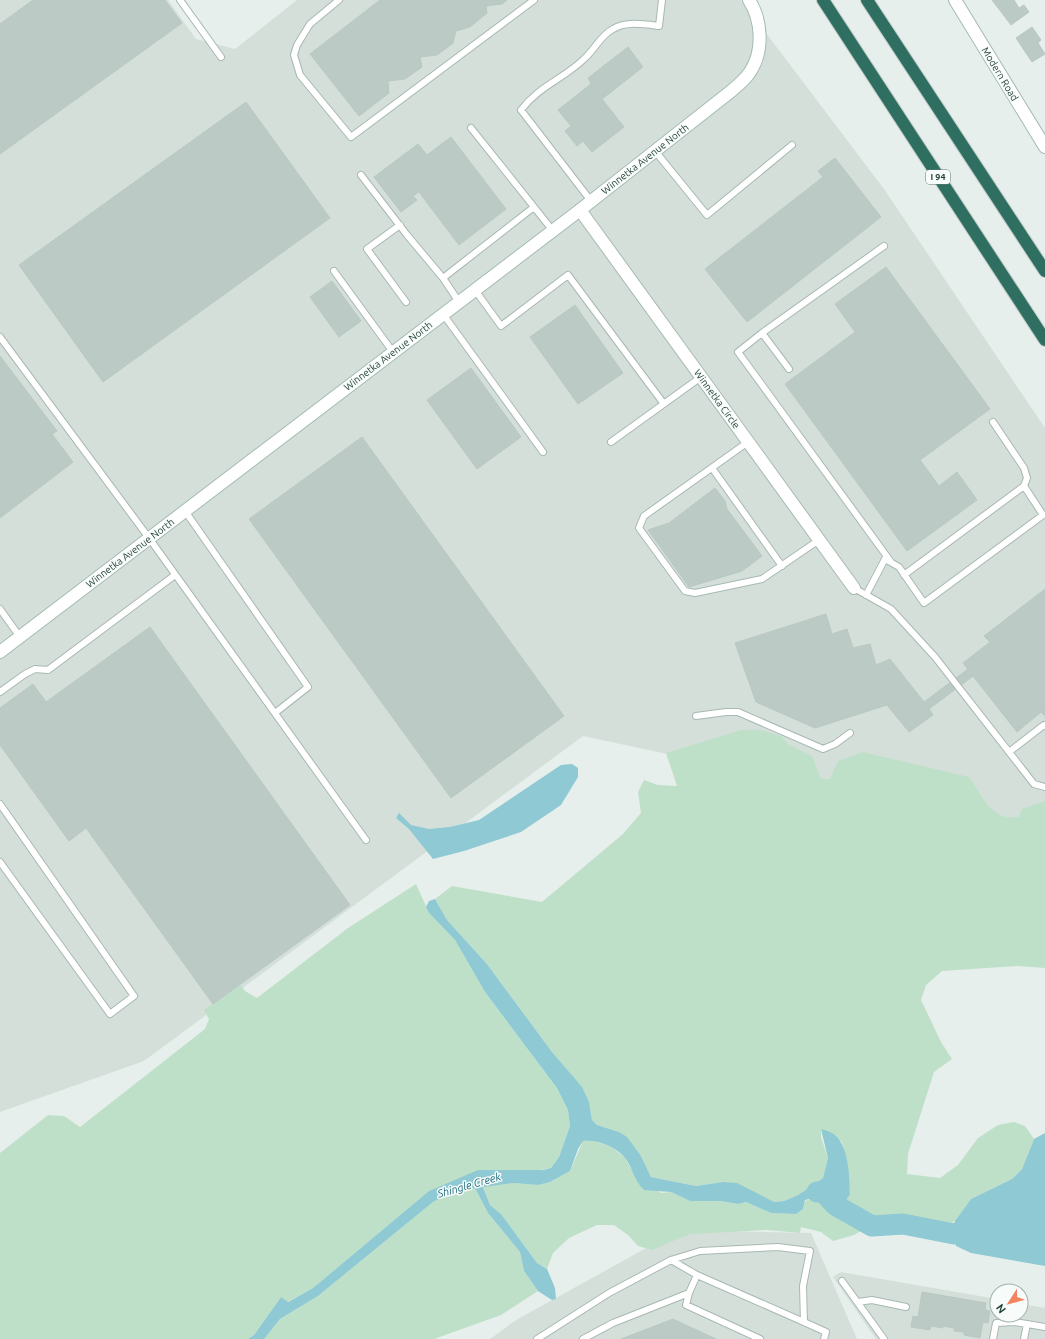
<svg xmlns="http://www.w3.org/2000/svg" width="1045" height="1339" font-family="Ubuntu,sans-serif">
<style>
.built{fill:#d4dfda}
.green{fill:#bfe0c8}
.water{fill:#8ec9d4}
.lines{fill:none;stroke-linecap:round;stroke-linejoin:round}
.river{stroke:#8ec9d4;stroke-width:21}
.building{fill:#bbcac4;stroke:#b8c9c2}
.lane-casing{stroke:#a8b8b2;stroke-width:8}
.street-casing{stroke:#a8b8b2;stroke-width:14}
.secondary-casing{stroke:#a4bbb3;stroke-width:14}
.highway-casing{stroke:#c2cac8;stroke-width:14}
.lane{stroke:#fff;stroke-width:6}
.street{stroke:#fff;stroke-width:12}
.secondary{stroke:#fff;stroke-width:12}
.highway{stroke:#2f6f62;stroke-width:12}
.labels{text-anchor:middle;dominant-baseline:central;stroke-width:3;stroke-linejoin:round;paint-order:stroke}
.shield{fill:#f7fbf9;stroke:#637a73;stroke-width:1}
.shield-label{font-size:9px;font-weight:bold;fill:#24423a}
.street-label{font-size:10px;fill:#24423a;stroke:#f7fbf9}
.water-label{font-size:11px;font-style:italic;fill:#1c6f80;stroke:#f7fbf9}
</style>
<rect width="100%" height="100%" fill="#e6efeb"/>
<path class="built" d="M0 0H168L196 39 235 49 297 0H741L884 189 1045 428V831L1042 834 583 736 144 1061 0 1112Z
M679 1230 811 1233 857 1339H490L516 1320Z
M841 1272 997 1299V1315H1021V1304L1045 1308V1339H876L833 1277Z"/>
<path class="green" d="M741 730H760L781 736 788 744 812 756 821 779H830L838 761 863 752 969 777C979 790 985 808 1002 816 1007 818 1014 817 1019 817L1022 809 1045 801V968L1017 966 942 971 926 985 921 1000 941 1042 952 1059 934 1072 908 1154 907 1174 940 1178 958 1165 978 1138 998 1125 1014 1122 1025 1126 1034 1139 1022 1169 1012 1179 971 1199 955 1221 944 1226 931 1219 895 1218 874 1220 859 1213 842 1203 850 1195 847 1160 842 1142 821 1129V1137L828 1158 823 1178 798 1195 784 1201 774 1202 723 1182 696 1186 651 1177 641 1156 619 1132 597 1125 592 1120 589 1102 581 1087 552 1052 487 964 447 920 435 899 452 886 542 902 623 834 641 813 638 792 644 780 658 785 677 786 666 753Z
M416 884 429 913 455 940 485 992 557 1088 568 1110 570 1126 559 1157 551 1168 429 1191 313 1288 287 1302 281 1297 254 1335 248 1339H0V1153L48 1115 64 1116 80 1127 205 1029 209 1019 204 1010 241 985 245 991 257 998 348 928Z
M591 1140 612 1147 625 1158 631 1169 661 1193 671 1192 690 1201H721L738 1204 746 1202 771 1213 796 1214 803 1209 805 1201 817 1197 836 1212 866 1228 854 1235 833 1241 821 1232 801 1227 800 1233 767 1230 690 1234 652 1250 638 1246 628 1235 614 1225H597L569 1238 553 1253 547 1269 537 1263 501 1214 490 1205 483 1186 514 1183 538 1185 550 1182 570 1171 583 1141Z
M475 1188 488 1213 520 1252 524 1271 538 1291 501 1315 434 1339H264L280 1319 318 1296 433 1202 442 1197Z"/>
<path class="water" d="M572 764 578 768V777L561 805 521 832 464 851 433 859 409 829 396 818 399 813 411 825 429 829 450 827 479 820 561 765Z
M435 899 447 920 487 964 552 1052 582 1087 589 1102 592 1120 597 1125 619 1132 627 1137 641 1156 651 1177 696 1186 723 1182 737 1183 774 1202 784 1201 798 1195 823 1178 828 1158 821 1129C824 1130 829 1131 832 1133 850 1144 849 1177 850 1195L836 1212 817 1197 805 1200 803 1209 796 1214 771 1213 746 1202 738 1204 721 1201H690L671 1192 644 1190C633 1179 634 1170 625 1158 617 1147 597 1139 583 1141L578 1149 570 1171 550 1182 538 1185 514 1183 483 1187 490 1205 501 1214 537 1263 547 1269 555 1288 556 1299 552 1300 538 1291 524 1271 520 1252 488 1213 475 1188 442 1197 433 1202 318 1296 280 1319 264 1339H248L254 1335 281 1297 288 1302 313 1288 429 1191 478 1170H543L551 1168 559 1157 570 1126 568 1110 557 1088 485 992 455 940 429 913 426 907 429 901Z
M1045 1133V1266L971 1253 956 1246 954 1234 955 1221 971 1199 1012 1179 1022 1169 1034 1139Z"/>
<g class="lines">
<path class="river" d="M817 1192H823L835 1205 872 1226 903 1224 954 1234 979 1224"/>
</g>
<path class="building" d="M33 0H165L182 23 0 154V24Z
M380 0H507L502 4 486 6 487 13 470 27 456 31 453 43 437 55 420 57 422 67 405 79 388 81 389 93 359 116 310 54Z
M992 0H1014L1019 8 1024 5 1029 12 1011 25Z
M1032 27 1041 40 1038 43 1045 54 1032 62 1016 38Z
M628 47 643 67 602 99 624 127 592 152 583 141 577 146 565 131 571 126 558 110 591 84 588 78Z
M246 102 330 218 103 382 19 265Z
M451 137 506 209 459 245 419 192 413 196 417 200 401 212 374 177 418 144 427 155Z
M835 158 881 217 747 322 705 269 823 177 818 171Z
M886 267 990 409 920 460 939 486 957 472 977 500 907 551 785 384 855 332 835 304Z
M332 281 361 321 339 337 310 297Z
M575 305 623 373 578 404 530 337Z
M0 356 57 431 52 434 73 462 0 518Z
M471 368 521 437 477 469 427 400Z
M362 437 564 716 451 798 249 519Z
M715 488 725 501 727 509 762 556 742 571 689 587 648 530 669 523Z
M1045 589V716L1041 712 1017 732 973 676 929 709 933 715 909 732 887 705 815 728 756 702 735 643 826 614 832 634 847 629 853 648 870 644 876 665 890 659 924 702 968 669 963 663 990 642 984 636Z
M150 627 350 905 213 1004 86 828 69 841 0 745V708L33 684 46 702Z
M922 1292 986 1303 985 1310 990 1311 988 1323 983 1322 980 1338 964 1335V1332L954 1331V1328L943 1326V1328L931 1326 930 1330 911 1327 913 1316 918 1317Z
M673 1319 716 1339H621Z"/>
<g class="lines">
<g class="lane-casing">
<path id="lane" d="M180 0 221 57
M339 0 310 24 297 45 294 55 300 75 351 137 534 0
M471 128 534 207
M655 151 707 215 792 145
M361 175 407 235 443 278
M591 201 521 110C540 85 564 79 585 58 595 49 601 35 613 29 626 21 644 24 659 26L662 0
M400 225 367 249 406 302
M334 271 393 352
M475 290 501 326 568 275 664 404
M459 302 443 278 534 207 553 231
M443 314 543 452
M762 333 884 246
M0 337 149 538 366 840
M789 369 762 333 738 352 891 562
M993 422 1024 468 1027 478 1024 486
M611 442 701 377
M748 442 644 516 639 528 685 591 695 593 762 579 819 540
M712 468 782 566
M185 511 308 687 275 713
M854 588 891 609 935 657 1034 784 1045 787
M866 595 885 559 899 567 924 603 1043 515 1024 486 904 575
M0 609 20 637
M0 692 25 674 35 669 48 670 175 575
M696 716 726 712H738L823 749 835 744 850 733
M1009 752 1044 725 1045 726
M0 804 134 996 110 1014 0 862
M671 1260 697 1275
M842 1281 884 1339
M689 1293 686 1305 760 1339
M858 1302 872 1300 906 1307
M804 1322 826 1332 824 1339
M537 1339 609 1293 671 1260 700 1251 778 1247 810 1251 803 1286 804 1322 697 1275 689 1293 613 1323 583 1339
M993 1339 996 1323 1014 1322 1027 1324
M1024 1339 1027 1324 1045 1327"/>
</g>
<g class="street-casing">
<path id="street" d="M580 210 854 588"/>
</g>
<g class="secondary-casing">
<path id="secondary" d="M955 0 1045 147
M0 652 580 210 730 92C737 86 745 80 750 72 764 51 762 20 749 0"/>
</g>
<g class="highway-casing">
<path id="highway" d="M823 0 1045 340
M867 0 1045 271"/>
</g>
<use href="#lane" class="lane"/>
<use href="#street" class="street"/>
<use href="#secondary" class="secondary"/>
<use href="#highway" class="highway"/>
</g>
<g class="labels">
<rect class="shield" x="926" y="170" width="24" height="14" rx="3"/>
<g class="shield-label">
<text x="938" y="177">I 94</text>
</g>
<g class="street-label">
<text transform="translate(1000 74) rotate(59)">Modern Road</text>
<text transform="translate(645 159) rotate(-38)">Winnetka Avenue North</text>
<text transform="translate(388 356) rotate(-37)">Winnetka Avenue North</text>
<text transform="translate(717 399) rotate(54)">Winnetka Circle</text>
<text transform="translate(130 553) rotate(-37)">Winnetka Avenue North</text>
</g>
<g class="water-label">
<text transform="translate(469 1185) rotate(-16)">Shingle Creek</text>
</g>
</g>
<g transform="translate(1009 1303) rotate(234)"><circle r="19" fill="#f7fbf9" stroke="#a3b1ad"/>
<path d="M0-3L7 15L0 10L-7 15Z" fill="#f4845f"/>
<text y="-6" font-size="11" font-weight="bold" text-anchor="middle" fill="#24423a">N</text>
</g>
</svg>
